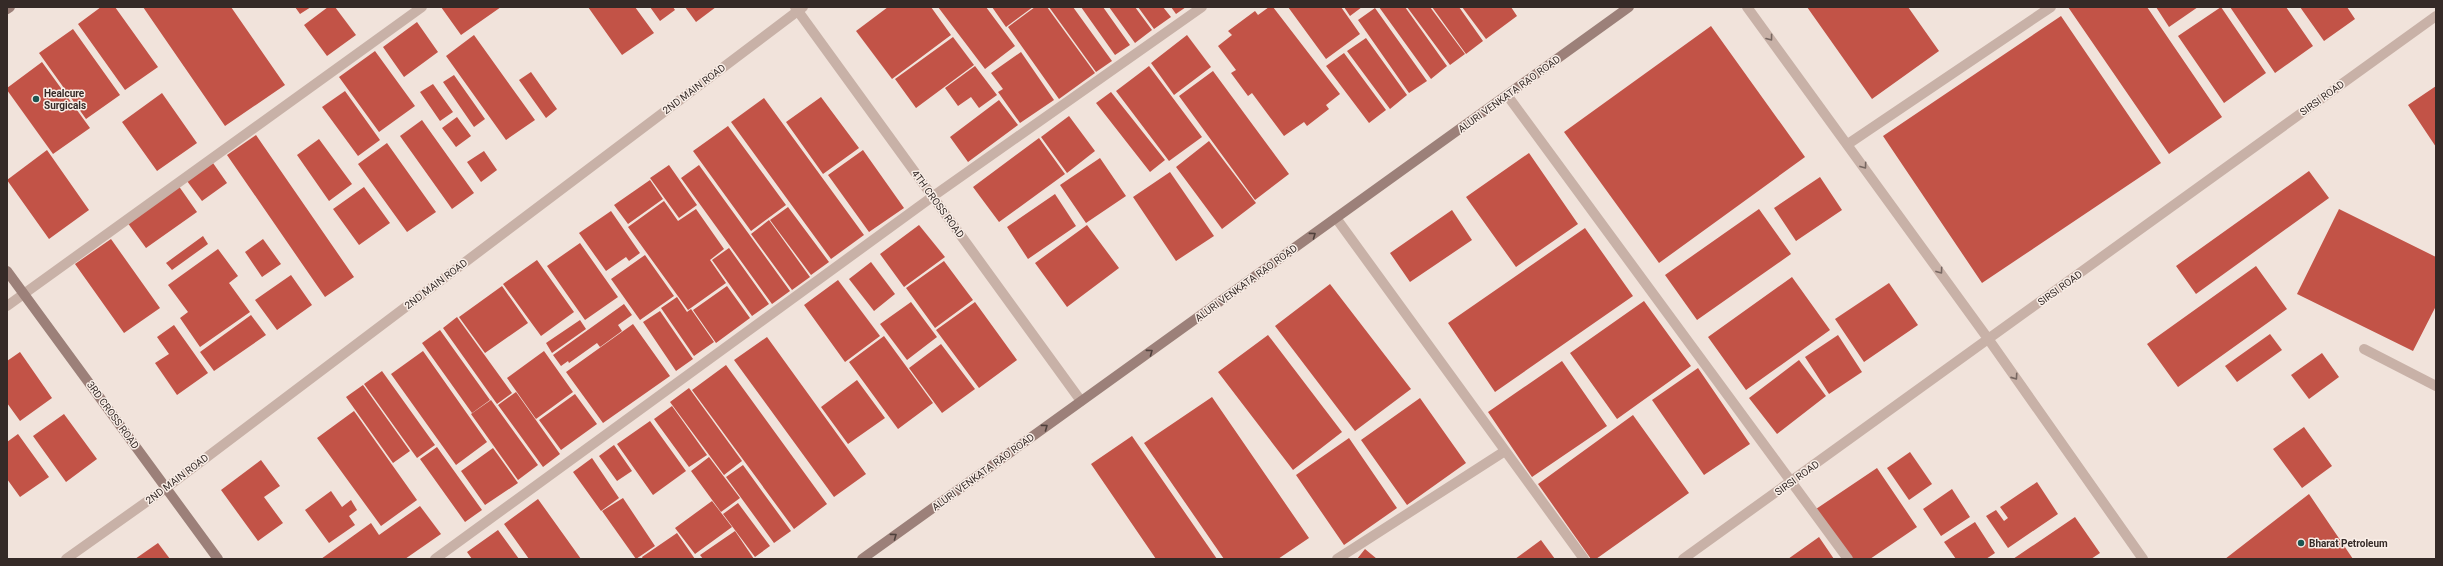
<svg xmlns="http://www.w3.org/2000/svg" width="2443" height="566" font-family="Roboto,sans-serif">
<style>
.building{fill:#c25347}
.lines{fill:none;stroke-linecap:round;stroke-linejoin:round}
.lane{stroke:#c8b1a7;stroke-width:10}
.street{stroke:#c8b1a7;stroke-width:10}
.secondary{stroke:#9c8079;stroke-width:10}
.oneway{stroke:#776761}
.oneway2{stroke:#4f403c}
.poi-dot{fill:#1e5551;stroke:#f9eee7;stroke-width:1.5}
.labels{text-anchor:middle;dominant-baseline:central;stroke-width:3;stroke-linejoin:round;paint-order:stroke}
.street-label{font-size:10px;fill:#352a27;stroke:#f9eee7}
.poi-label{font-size:10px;font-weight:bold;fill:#352a27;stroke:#f9eee7;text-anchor:start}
</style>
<rect width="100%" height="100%" fill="#f1e3db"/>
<path class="building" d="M101 7H115L158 67 125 90 78 24Z
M143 7H231L285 85 225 126Z
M295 7H311L300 14Z
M328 7H335L356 35 327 56 304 25Z
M441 7H501L461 35Z
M588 7H635L654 33 622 55Z
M650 7H673L675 10 660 21Z
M685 7H716L696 22Z
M888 7H931L951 35 892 79 856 31Z
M938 7H986L1015 46 985 69Z
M992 7H1033L1006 27Z
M1035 7H1047L1095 73 1059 99 1008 27Z
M1049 7H1073L1112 61 1096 72Z
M1081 7H1103L1130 45 1115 55Z
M1109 7H1135L1152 30 1135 43Z
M1138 7H1163L1171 17 1154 29Z
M1171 7H1186L1176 14Z
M1269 7H1273L1340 94 1326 105 1329 109 1307 126 1304 122 1284 136 1252 93 1248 96 1231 73 1236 70 1218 46 1232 35 1228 31 1255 11 1258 15Z
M1288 7H1341L1360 34 1326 59Z
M1344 7H1362L1350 16Z
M1379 7H1405L1447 66 1431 79Z
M1407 7H1430L1465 54 1450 65Z
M1432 7H1459L1483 41 1466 54Z
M1462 7H1511L1517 16 1486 39Z
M1807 7H1908L1939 51 1872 99Z
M2068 7H2147L2222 117 2169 154Z
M2156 7H2198L2169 27Z
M2221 7 2266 73 2224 103 2178 36Z
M2230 7H2286L2313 46 2275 73Z
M2300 7H2347L2355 19 2324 41Z
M1375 8 1427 81 1409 93 1358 20Z
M2061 16 2161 163 1982 283 1883 136Z
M417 22 438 52 404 77 383 47Z
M1711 26 1805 157 1659 263 1564 132Z
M73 29 120 95 86 119 39 53Z
M474 35 535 120 506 140 446 56Z
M1187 35 1211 67 1174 95 1151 63Z
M953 37 974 65 916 108 895 79Z
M1366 38 1407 95 1390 109 1347 51Z
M375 51 415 106 379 132 339 77Z
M1021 52 1054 100 1020 123 998 92 1003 89 991 73Z
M1344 53 1386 110 1369 123 1326 66Z
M42 62 90 128 53 154 7 90V88Z
M975 66 997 95 979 108 971 97 958 106 945 88Z
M1149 66 1202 137 1169 161 1116 91Z
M1213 71 1289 174 1255 200 1179 96Z
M531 72 557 109 546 118 519 80Z
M454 75 485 119 474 127 443 82Z
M433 84 453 112 440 121 420 92Z
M2436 86V147L2408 105Z
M345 91 380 140 358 156 322 107Z
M1111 92 1165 160 1150 172 1096 103Z
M162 93 197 143 157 171 122 122Z
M821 97 859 148 823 174 786 122Z
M764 98 864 235 831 259 731 122Z
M999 100 1018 125 968 162 950 137Z
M1069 116 1095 151 1067 173 1041 137Z
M457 117 471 136 456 147 442 128Z
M422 120 474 193 452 209 400 136Z
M728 126 786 205 751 231 693 151Z
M256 135 354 277 325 297 227 155Z
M1039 138 1065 174 999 222 973 187Z
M319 139 352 184 329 201 297 155Z
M1209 141 1256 203 1222 229 1176 167Z
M387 143 436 212 407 232 358 164Z
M47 150 89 210 49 239 7 180Z
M863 150 904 208 869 232 828 175Z
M484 151 497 170 481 182 467 162Z
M1529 153 1578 224 1516 267 1466 197Z
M1100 158 1126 196 1086 223 1060 185Z
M213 163 227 183 202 201 187 181Z
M669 165 697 205 679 218 650 178Z
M699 165 790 291 772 304 681 178Z
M2309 171 2329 198 2196 294 2176 266Z
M1170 172 1214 236 1176 261 1133 197Z
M1820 177 1842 210 1796 241 1774 208Z
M650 180 663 199 628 224 614 205Z
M178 185 197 212 146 248 127 222Z
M364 187 390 223 359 245 333 209Z
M1055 194 1076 226 1028 259 1007 227Z
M664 201 678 221 696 209 724 249 710 260 726 283 688 310 628 227Z
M788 207 829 262 811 275 770 220Z
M1759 209 1791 254 1697 320 1665 275Z
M2339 209 2436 257V306L2413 351 2297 294Z
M1452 210 1472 240 1410 282 1390 253Z
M611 211 640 253 629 261 626 257 606 271 579 233Z
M769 220 810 277 792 290 751 234Z
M919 225 945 257 904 287 880 254Z
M1087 225 1119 268 1067 307 1035 263Z
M1585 228 1633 296 1495 392 1448 323Z
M203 236 208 244 172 270 166 263Z
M111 239 160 308 124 333 75 264Z
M263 239 281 264 262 277 245 252Z
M580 243 618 297 585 320 547 266Z
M729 248 769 304 752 316 712 260Z
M218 249 238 276 229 283 250 312 200 347 180 318 188 312 168 285Z
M645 255 674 296 640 320 611 279Z
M537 260 574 312 541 336 503 284Z
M944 261 973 300 935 328 906 288Z
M871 262 895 294 874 311 849 279Z
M2256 266 2287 309 2178 387 2147 344Z
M291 275 312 305 277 330 255 300Z
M1792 277 1830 330 1746 390 1708 337Z
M838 280 880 336 845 362 804 305Z
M1889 283 1918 325 1864 362 1835 319Z
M1330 284 1411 389 1355 431 1275 326Z
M502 286 528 323 485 353 459 317Z
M727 286 750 318 716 343 693 310Z
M677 297 687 312 691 309 714 342 694 356 661 308Z
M1644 301 1691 366 1617 419 1570 353Z
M911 302 937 337 907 360 880 324Z
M975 302 1017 360 979 388 936 330Z
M624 304 632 315 618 325 622 331 600 347 597 343 569 363 568 361 561 366 553 355Z
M660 311 693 359 676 371 643 322Z
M251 315 266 335 214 371 200 352Z
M457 317 512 393 497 404 443 328Z
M580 320 586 329 552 353 546 343Z
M633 324 670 376 603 423 566 372Z
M174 325 208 373 177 395 155 363 169 354 157 337Z
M440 330 490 400 472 413 422 343Z
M2270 334 2282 350 2237 382 2225 366Z
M1268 335 1342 432 1293 470 1218 372Z
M1838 335 1862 372 1829 394 1805 357Z
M884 336 933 403 898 429 849 362Z
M767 337 866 474 834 497 734 360Z
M941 344 975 389 942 413 909 368Z
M423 351 487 442 456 465 391 374Z
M544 351 573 392 536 419 507 378Z
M20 352 52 398 20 421 7 403V361Z
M2322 353 2339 377 2309 399 2291 375Z
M1799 360 1826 396 1777 434 1749 398Z
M1562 361 1607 426 1532 477 1488 412Z
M726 365 827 504 794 529 692 390Z
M1698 368 1750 444 1704 475 1652 400Z
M382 371 435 445 417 458 364 384Z
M857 380 885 418 848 444 821 407Z
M363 385 410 451 393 463 346 397Z
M689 388 742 461 724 475 670 402Z
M516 392 560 454 543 467 498 405Z
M575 394 597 424 561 450 539 420Z
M1212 397 1309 538 1278 559H1224L1144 443Z
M1420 398 1466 463 1407 505 1361 440Z
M491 400 538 465 518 480 471 414Z
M672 406 707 455 689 467 654 419Z
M354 411 417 500 381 526 317 438Z
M64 414 97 459 66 482 33 436Z
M1633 415 1689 493 1596 559H1591L1538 484Z
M650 421 686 471 653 495 617 444Z
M2304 427 2332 466 2302 488 2273 449Z
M18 434 49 477 20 497 7 479V442Z
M1132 436 1217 559H1156L1091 464Z
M1349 438 1397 508 1344 545 1296 475Z
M614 445 632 471 617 481 599 456Z
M437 447 482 510 465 522 420 459Z
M493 448 518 483 485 505 461 471Z
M1910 452 1932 484 1909 500 1887 468Z
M709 457 740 498 721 512 691 471Z
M592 458 619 498 601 511 573 472Z
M261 460 280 486 264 497 283 523 258 541 221 490Z
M743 465 791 531 774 543 726 477Z
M1877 468 1917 527 1870 559H1850L1816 509Z
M2037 482 2058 514 2008 548 1986 516 1996 510 2004 521 2008 518 2000 507Z
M1952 489 1970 517 1941 536 1923 509Z
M331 491 342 507 351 500 357 510 349 516 355 525 329 543 305 510Z
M2309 494 2353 559H2225Z
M623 498 655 546 636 559 602 511Z
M538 499 581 559H529L504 524Z
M712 501 732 527 695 554 675 528Z
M738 503 770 546 755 557 723 514Z
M420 506 441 534 405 559H321L371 523 379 535Z
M2075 517 2100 553 2091 559H2013Z
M1975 522 1995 553 1986 559H1956L1944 542Z
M498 530 519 559H472L467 552Z
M735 531 754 559H703L700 555Z
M677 533 695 559H643L642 557Z
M1819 537 1834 559H1788Z
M1541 540 1555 559H1515Z
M158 543 170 559H135Z
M1365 549 1377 559H1357Z"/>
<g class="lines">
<path class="lane" d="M2364 349 2436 386"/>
<path class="street" d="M795 7 1081 401
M1747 7 1989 340 2143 559
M1507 95 1848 559
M1848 144 2051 7
M1336 218 1584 559
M7 306 422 7
M66 559 166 488 803 7
M435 559 932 197 1202 7
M1337 559 1505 451
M1683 559 2436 16"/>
<path class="secondary" d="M7 9 10 7
M7 271 218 559
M862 559 1629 7"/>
</g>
<defs><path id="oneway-chevron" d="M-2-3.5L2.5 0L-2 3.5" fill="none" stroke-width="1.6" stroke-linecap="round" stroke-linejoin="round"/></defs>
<g class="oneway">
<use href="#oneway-chevron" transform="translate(1770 38) rotate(53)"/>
<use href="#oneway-chevron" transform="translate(1864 166) rotate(54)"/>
<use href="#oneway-chevron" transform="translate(1940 271) rotate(54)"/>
<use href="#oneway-chevron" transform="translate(2015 377) rotate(55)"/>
</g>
<g class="oneway2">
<use href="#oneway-chevron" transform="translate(1313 235) rotate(-36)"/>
<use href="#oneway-chevron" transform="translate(1150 352) rotate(-36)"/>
<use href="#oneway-chevron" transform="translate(1045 427) rotate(-36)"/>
<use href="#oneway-chevron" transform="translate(894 536) rotate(-36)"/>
</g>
<g class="poi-dot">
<circle cx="36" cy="99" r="4"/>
<circle cx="2301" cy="543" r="4"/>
</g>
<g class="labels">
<g class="street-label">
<text transform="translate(694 89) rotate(-37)">2ND MAIN ROAD</text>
<text transform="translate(1509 94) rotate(-36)">ALURI VENKATA RAO ROAD</text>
<text transform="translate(2322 98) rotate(-36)">SIRSI ROAD</text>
<text transform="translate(938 204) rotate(54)">4TH CROSS ROAD</text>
<text transform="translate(1246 283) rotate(-36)">ALURI VENKATA RAO ROAD</text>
<text transform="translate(436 284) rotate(-37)">2ND MAIN ROAD</text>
<text transform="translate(2060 288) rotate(-36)">SIRSI ROAD</text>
<text transform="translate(113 415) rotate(54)">3RD CROSS ROAD</text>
<text transform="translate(983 472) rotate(-36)">ALURI VENKATA RAO ROAD</text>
<text transform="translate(1797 478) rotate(-36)">SIRSI ROAD</text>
<text transform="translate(177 479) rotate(-37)">2ND MAIN ROAD</text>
</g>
<g class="poi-label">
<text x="44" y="93">Healcure<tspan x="44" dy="12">Surgicals</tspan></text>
<text x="2309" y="543">Bharat Petroleum</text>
</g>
</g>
<rect width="2443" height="566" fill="none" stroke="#352a27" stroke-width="16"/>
</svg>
